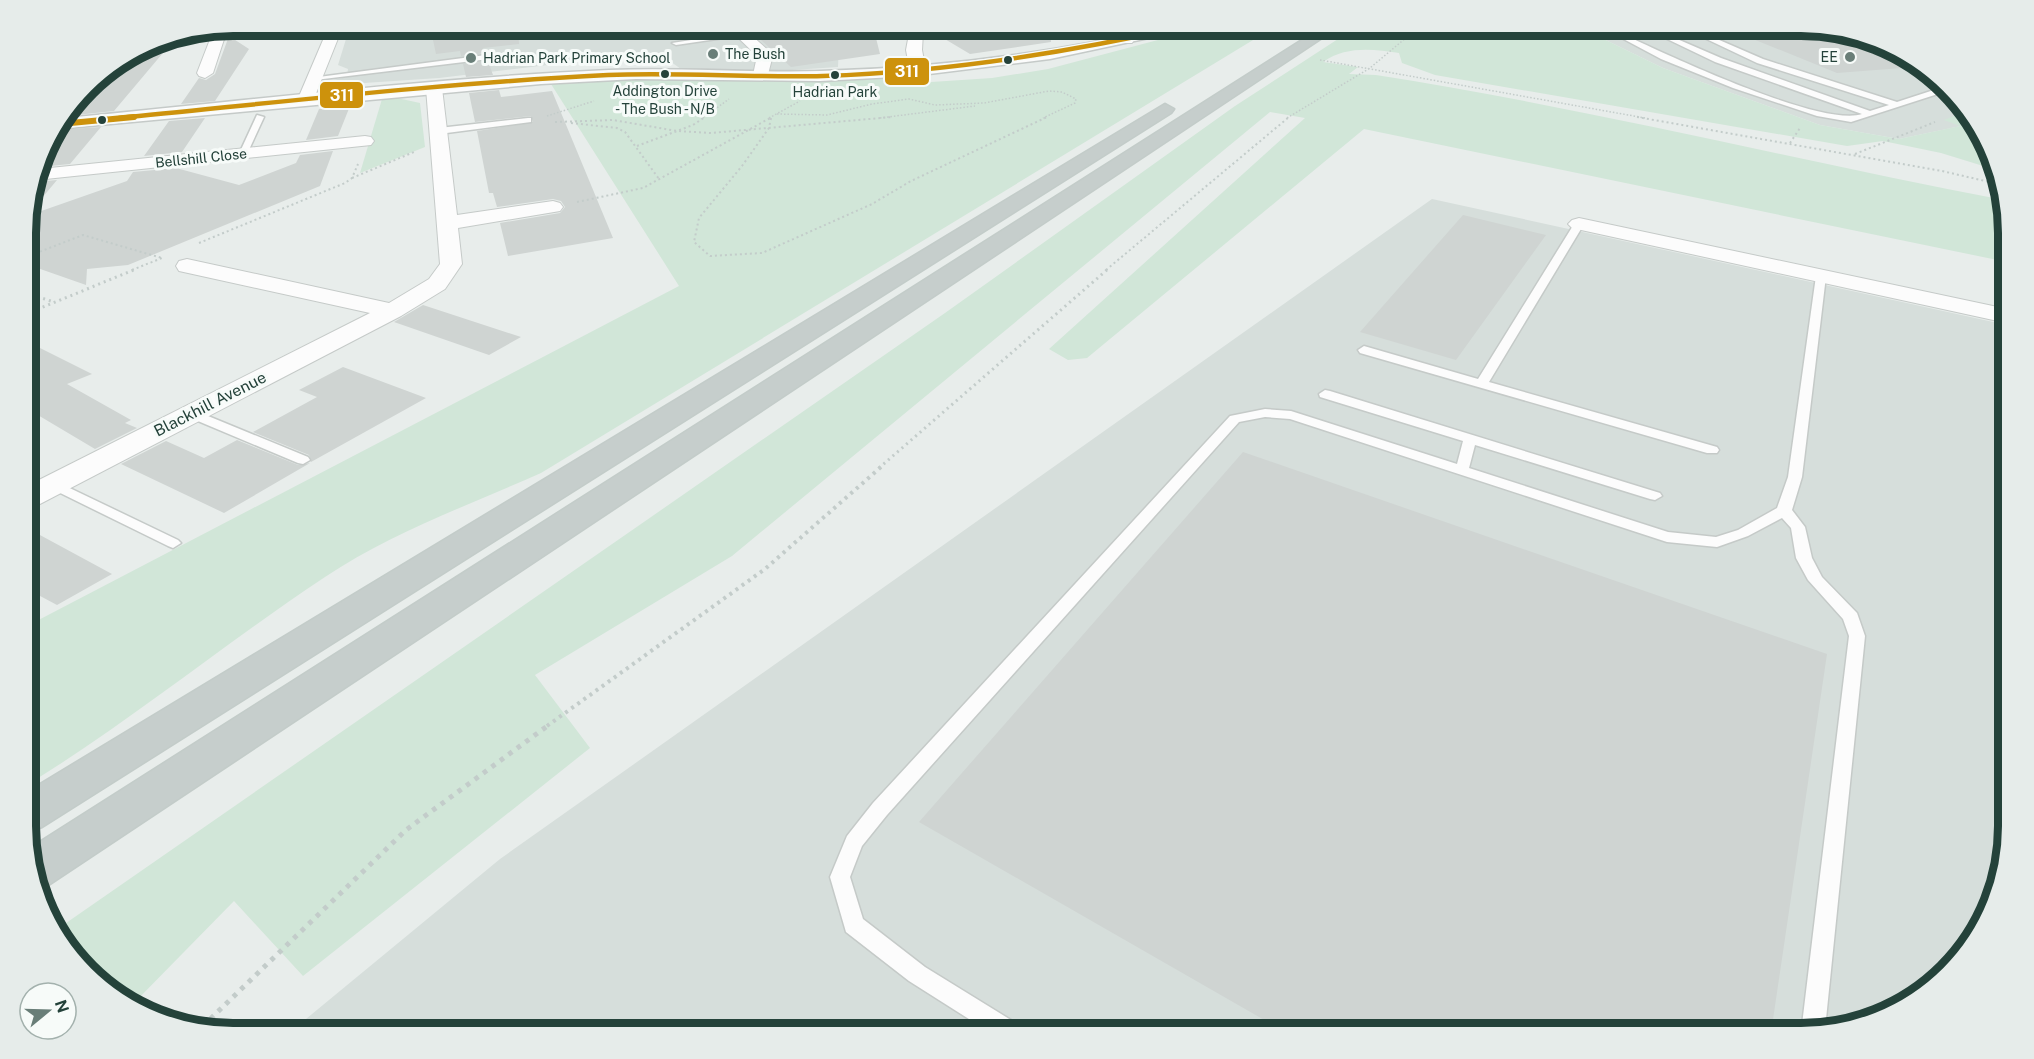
<svg xmlns="http://www.w3.org/2000/svg" width="2034" height="1059" font-family="'Public Sans',sans-serif">
<style>
.built{fill:#d6dedb}
.green{fill:#d1e6d8}
.building{fill:#cfd4d2}
.lines{fill:none;stroke-linecap:round;stroke-linejoin:round}
.service-casing{stroke:#c5cac8;stroke-width:3}
.minor-casing{stroke:#c5cac8;stroke-width:2}
.tertiary-casing{stroke:#c5cac8;stroke-width:3}
.trunk-casing{stroke:#c3ccc9;stroke-width:3}
.path-far4{stroke:#c3ccca;stroke-width:1.5;stroke-dasharray:1.5 2;stroke-linecap:butt}
.path-far3{stroke:#c3ccca;stroke-width:2;stroke-dasharray:2 3;stroke-linecap:butt}
.path-far2{stroke:#c3ccca;stroke-width:3;stroke-dasharray:2 4;stroke-linecap:butt}
.path-far1{stroke:#c3ccca;stroke-width:4;stroke-dasharray:3 4.5;stroke-linecap:butt}
.path{stroke:#c3ccca;stroke-width:5;stroke-dasharray:4.5 6;stroke-linecap:butt}
.service{fill:#fcfcfc;fill-rule:evenodd}
.minor{fill:#fcfcfc;fill-rule:evenodd}
.tertiary{fill:#fcfcfc;fill-rule:evenodd}
.trunk{fill:#c6cecc;fill-rule:evenodd}
.bus-1-far1-casing{stroke:#f7fbf9;stroke-width:7}
.bus-1-casing{stroke:#f7fbf9;stroke-width:9}
.bus-1-far1{stroke:#cd920c;stroke-width:4.5}
.bus-1{stroke:#cd920c;stroke-width:6}
.poi-dot{fill:#697e78;stroke:#f7fbf9;stroke-width:2}
.bus-dot{fill:#24423a;stroke:#f7fbf9;stroke-width:2}
.labels{text-anchor:middle;dominant-baseline:central;stroke-width:6;stroke-linejoin:round;paint-order:stroke}
.far-poi-label{font-size:14px;fill:#24423a;stroke:#f7fbf9;text-anchor:start}
.bus-label{font-size:14px;fill:#24423a;stroke:#f7fbf9}
.far-street-label{font-size:14px;fill:#24423a;stroke:#f7fbf9}
.street-label{font-size:16px;fill:#24423a;stroke:#f7fbf9}
.rim{fill:none;stroke:#24423a;stroke-width:8}
.line-badge{stroke:#f7fbf9;stroke-width:2}
.badge-label{font-size:16px;text-anchor:middle;font-weight:bold;fill:#fff}
</style>
<rect width="100%" height="100%" fill="#e8edeb"/>
<path class="built" d="M350 26H826L839 44 838 67 777 71 681 69 657 52 439 78 319 86 328 81 347 77 348 69 338 65Z
M1577 26H1801L1893 47 1973 118 1961 126 1899 139 1820 125 1663 68Z
M1432 199 2007 325 2008 826 1987 918 1916 999 1814 1033H289L500 859Z"/>
<path class="green" d="M1211 26H1276L541 473C469 505 391 533 325 577 224 644 131 721 27 785V626L679 286 551 84 586 79 914 76 921 80 916 83 992 78 1048 69Z
M1358 26H1577L1663 68 1820 125 1899 139 1960 126 1944 120 1966 111 1973 118 1993 169 1941 153 1883 141 1847 146 1435 75 1402 63 1399 53C1372 49 1346 46 1323 62L1358 67 1349 74 1376 75C1587 108 1795 160 2004 200L2007 207V262L1364 129 1087 358 1068 360 1049 349 1305 118 1270 112 732 556 535 675 590 748 303 976 234 901 133 1004 61 941 56 930 945 313 1235 106Z
M397 98 420 103 425 147 360 173 382 99Z"/>
<path class="building" d="M430 26H518L519 44 483 48 485 53 461 56 460 51 436 54Z
M761 26H873L880 54 791 67 761 40 771 39 764 33H769Z
M923 26H1050L1051 42 970 54Z
M1721 26H1801L1893 47 1915 67 1837 73Z
M229 36 249 49 215 101 181 104 199 78 206 80 215 74Z
M173 41 114 111 67 116 96 77 152 43Z
M488 61 493 75 466 77 463 64Z
M499 90 501 97 552 91 613 238 508 256 500 223 560 213 565 207 561 201 553 199 497 207 493 193H489L477 131 533 122 531 116 475 122 469 93Z
M350 106 338 136 306 140 319 109Z
M205 118 182 152 144 156 169 121Z
M101 127 70 164 40 167 47 141 55 130Z
M333 151 320 186 128 265 87 269 86 285 26 264 27 216 127 181 133 172 176 168 239 185 296 163 300 155Z
M57 180 27 216 36 182Z
M1463 215 1546 235 1456 360 1360 332Z
M423 305 521 337 489 355 394 322Z
M26 341 92 374 67 384 131 420 125 423 137 428 95 449 26 408Z
M343 367 426 398 311 462 309 455 253 432 317 397 299 390Z
M237 440 298 465 310 463 224 513 121 464 166 441 204 458Z
M1243 452 1827 654 1771 1033H1287L919 822Z
M27 528 112 574 57 605 27 589Z"/>
<g class="lines">
<g class="service-casing">
<path id="service" d="M1599 26H1606C1652 48 1819 128 1862 114L1715 62 1640 26H1647L1721 58 1870 111 1889 105 1757 63 1679 26H1687L1763 59 1897 102 1940 88 1944 92 1851 122 1817 116 1733 88 1661 59Z
M742 32 744 35 676 45 672 43Z
M486 55 489 59 315 80 311 78Z
M257 115 264 117 247 154 240 156 239 154Z
M528 118H531V122L439 134 435 131 439 128Z
M1579 221 1584 224 1489 382 1717 447 1719 450 1717 453H1707L1360 353 1358 350 1364 346 1478 379 1574 224Z
M1821 273 1826 276 1802 477 1792 510 1805 527 1812 558 1822 577 1857 613 1865 636 1825 1029 1814 1033H1801L1849 636 1843 619 1808 580 1796 558 1791 528 1782 518 1748 536 1717 547 1667 542 1290 419 1265 417 1239 422 887 815 862 846 850 877 863 919 925 967 1019 1025 1022 1033H991L909 981 846 932 830 877 847 836 873 803 1230 416 1265 409 1291 411 1457 464 1463 441 1320 397 1319 394 1325 390 1330 391 1660 493 1662 496 1655 500 1650 499 1475 445 1469 468 1668 532 1716 537 1738 530 1777 508 1788 477 1816 276Z
M191 409 308 457 310 460 303 464 298 463 186 416 184 413 186 410Z
M53 480 178 540 181 543 173 548 168 546 48 487 46 484 48 481Z"/>
</g>
<g class="minor-casing">
<path id="minor" d="M329 26H343L313 101 311 105H299L297 101Z
M726 26H741L770 52 773 55 767 78H755L753 75 757 56Z
M900 26H916L923 32 922 50 926 71 924 74 918 76 910 71 906 50 909 34Z
M1083 26H1102L1134 40 1132 43H1122Z
M228 27 213 73 205 78 199 76 197 73 214 29Z
M434 83 442 88 457 215 553 201 560 203 563 207 560 211 458 228 462 264 445 289 401 316 38 505 27 507V486L370 313 179 271 176 266 179 261 187 259 389 303 429 279 440 264 426 88Z
M365 136 371 137 374 141 371 145 36 180 40 169Z
M1579 218 2007 309V323L1572 228 1568 224 1572 220Z"/>
</g>
<g class="tertiary-casing">
<path id="tertiary" d="M1169 26H1193L1191 29 1050 59 913 76 820 81 636 79 541 84 57 129 65 118C246 101 427 78 609 70 680 67 751 73 821 71 939 68 1055 53 1169 26Z"/>
</g>
<g class="trunk-casing">
<path id="trunk" d="M1324 26H1340L50 884 40 887 27 850Z
M1165 104 1174 109 1171 113 42 827 27 832V792Z"/>
</g>
<path class="path-far4" d="M1320 60 1645 118
M777 114 827 115 872 104 909 99 935 105 984 103 1049 91 1062 92 1076 99 1075 103 1043 118
M547 116 594 101
M703 118 729 99
M769 118 800 101
M880 118 975 106
M1287 118 1370 68 1420 26"/>
<path class="path-far3" d="M1637 117 1942 171 1998 184
M771 118 769 128 742 166 699 218 694 242 710 256 762 253 872 204 911 181 1047 117
M555 122 613 120 677 131 711 133 892 117
M571 123 617 128 625 132 659 179
M1790 143 1800 128
M637 146 693 125 705 117
M1855 154 1935 122
M352 178 414 152
M577 202 643 188 772 117
M199 243 345 183 352 178 358 164
M26 257 83 235 162 258
M132 270 162 258
M1106 270 1289 117"/>
<path class="path-far2" d="M26 293 54 302
M26 314 136 269
M879 468 1108 269"/>
<path class="path-far1" d="M547 726 765 569 881 467"/>
<path class="path" d="M203 1026 406 830 550 724"/>
<use href="#service" class="service"/>
<use href="#minor" class="minor"/>
<use href="#tertiary" class="tertiary"/>
<use href="#trunk" class="trunk"/>
<g class="bus-1-far1-casing">
<path id="bus-1-far1" d="M119 118C282 102 444 83 608 75 680 72 752 78 823 76 946 72 1066 53 1186 26"/>
</g>
<g class="bus-1-casing">
<path id="bus-1" d="M60 124 134 117"/>
</g>
<use href="#bus-1-far1" class="bus-1-far1"/>
<use href="#bus-1" class="bus-1"/>
</g>
<g class="poi-dot">
<circle cx="713" cy="54" r="6"/>
<circle cx="1850" cy="57" r="6"/>
<circle cx="471" cy="58" r="6"/>
</g>
<g class="bus-dot">
<circle cx="1008" cy="60" r="5"/>
<circle cx="665" cy="74" r="5"/>
<circle cx="835" cy="75" r="5"/>
<circle cx="102" cy="120" r="5"/>
</g>
<g class="labels">
<g class="far-poi-label">
<text x="725" y="54">The Bush</text>
<text x="1838" y="57" text-anchor="end">EE</text>
<text x="483" y="58">Hadrian Park Primary School</text>
</g>
<g class="bus-label">
<text x="665" y="91">Addington Drive<tspan x="665" dy="18">- The Bush - N/B</tspan></text>
<text x="835" y="92">Hadrian Park</text>
</g>
<g class="far-street-label">
<text transform="translate(201 158) rotate(-6)">Bellshill Close</text>
</g>
<g class="street-label">
<text transform="translate(210 404) rotate(-27)">Blackhill Avenue</text>
</g>
</g>
<path d="M0 0H2034V1059H0ZM233 36H1801A197 197 0 0 1 1998 233V826A197 197 0 0 1 1801 1023H233A197 197 0 0 1 36 826V233A197 197 0 0 1 233 36Z" fill="#e6ecea" fill-rule="evenodd"/>
<path class="rim" d="M233 36H1801A197 197 0 0 1 1998 233V826A197 197 0 0 1 1801 1023H233A197 197 0 0 1 36 826V233A197 197 0 0 1 233 36Z"/>
<g class="line-badge">
<rect x="884" y="57" width="46" height="29" rx="6" fill="#cd920c"/>
<rect x="319" y="81" width="45" height="28" rx="6" fill="#cd920c"/>
</g>
<g class="badge-label">
<text x="907" y="77">311</text>
<text x="342" y="101">311</text>
</g>
<g transform="translate(48 1011) rotate(71)"><circle r="28" fill="#f7fbf9" stroke="#a3b1ad" stroke-width="1.5"/>
<path d="M0-4.5L10 22L0 15L-10 22Z" fill="#697e78"/>
<text y="-9" font-size="16" font-weight="bold" text-anchor="middle" fill="#24423a">N</text>
</g>
</svg>
